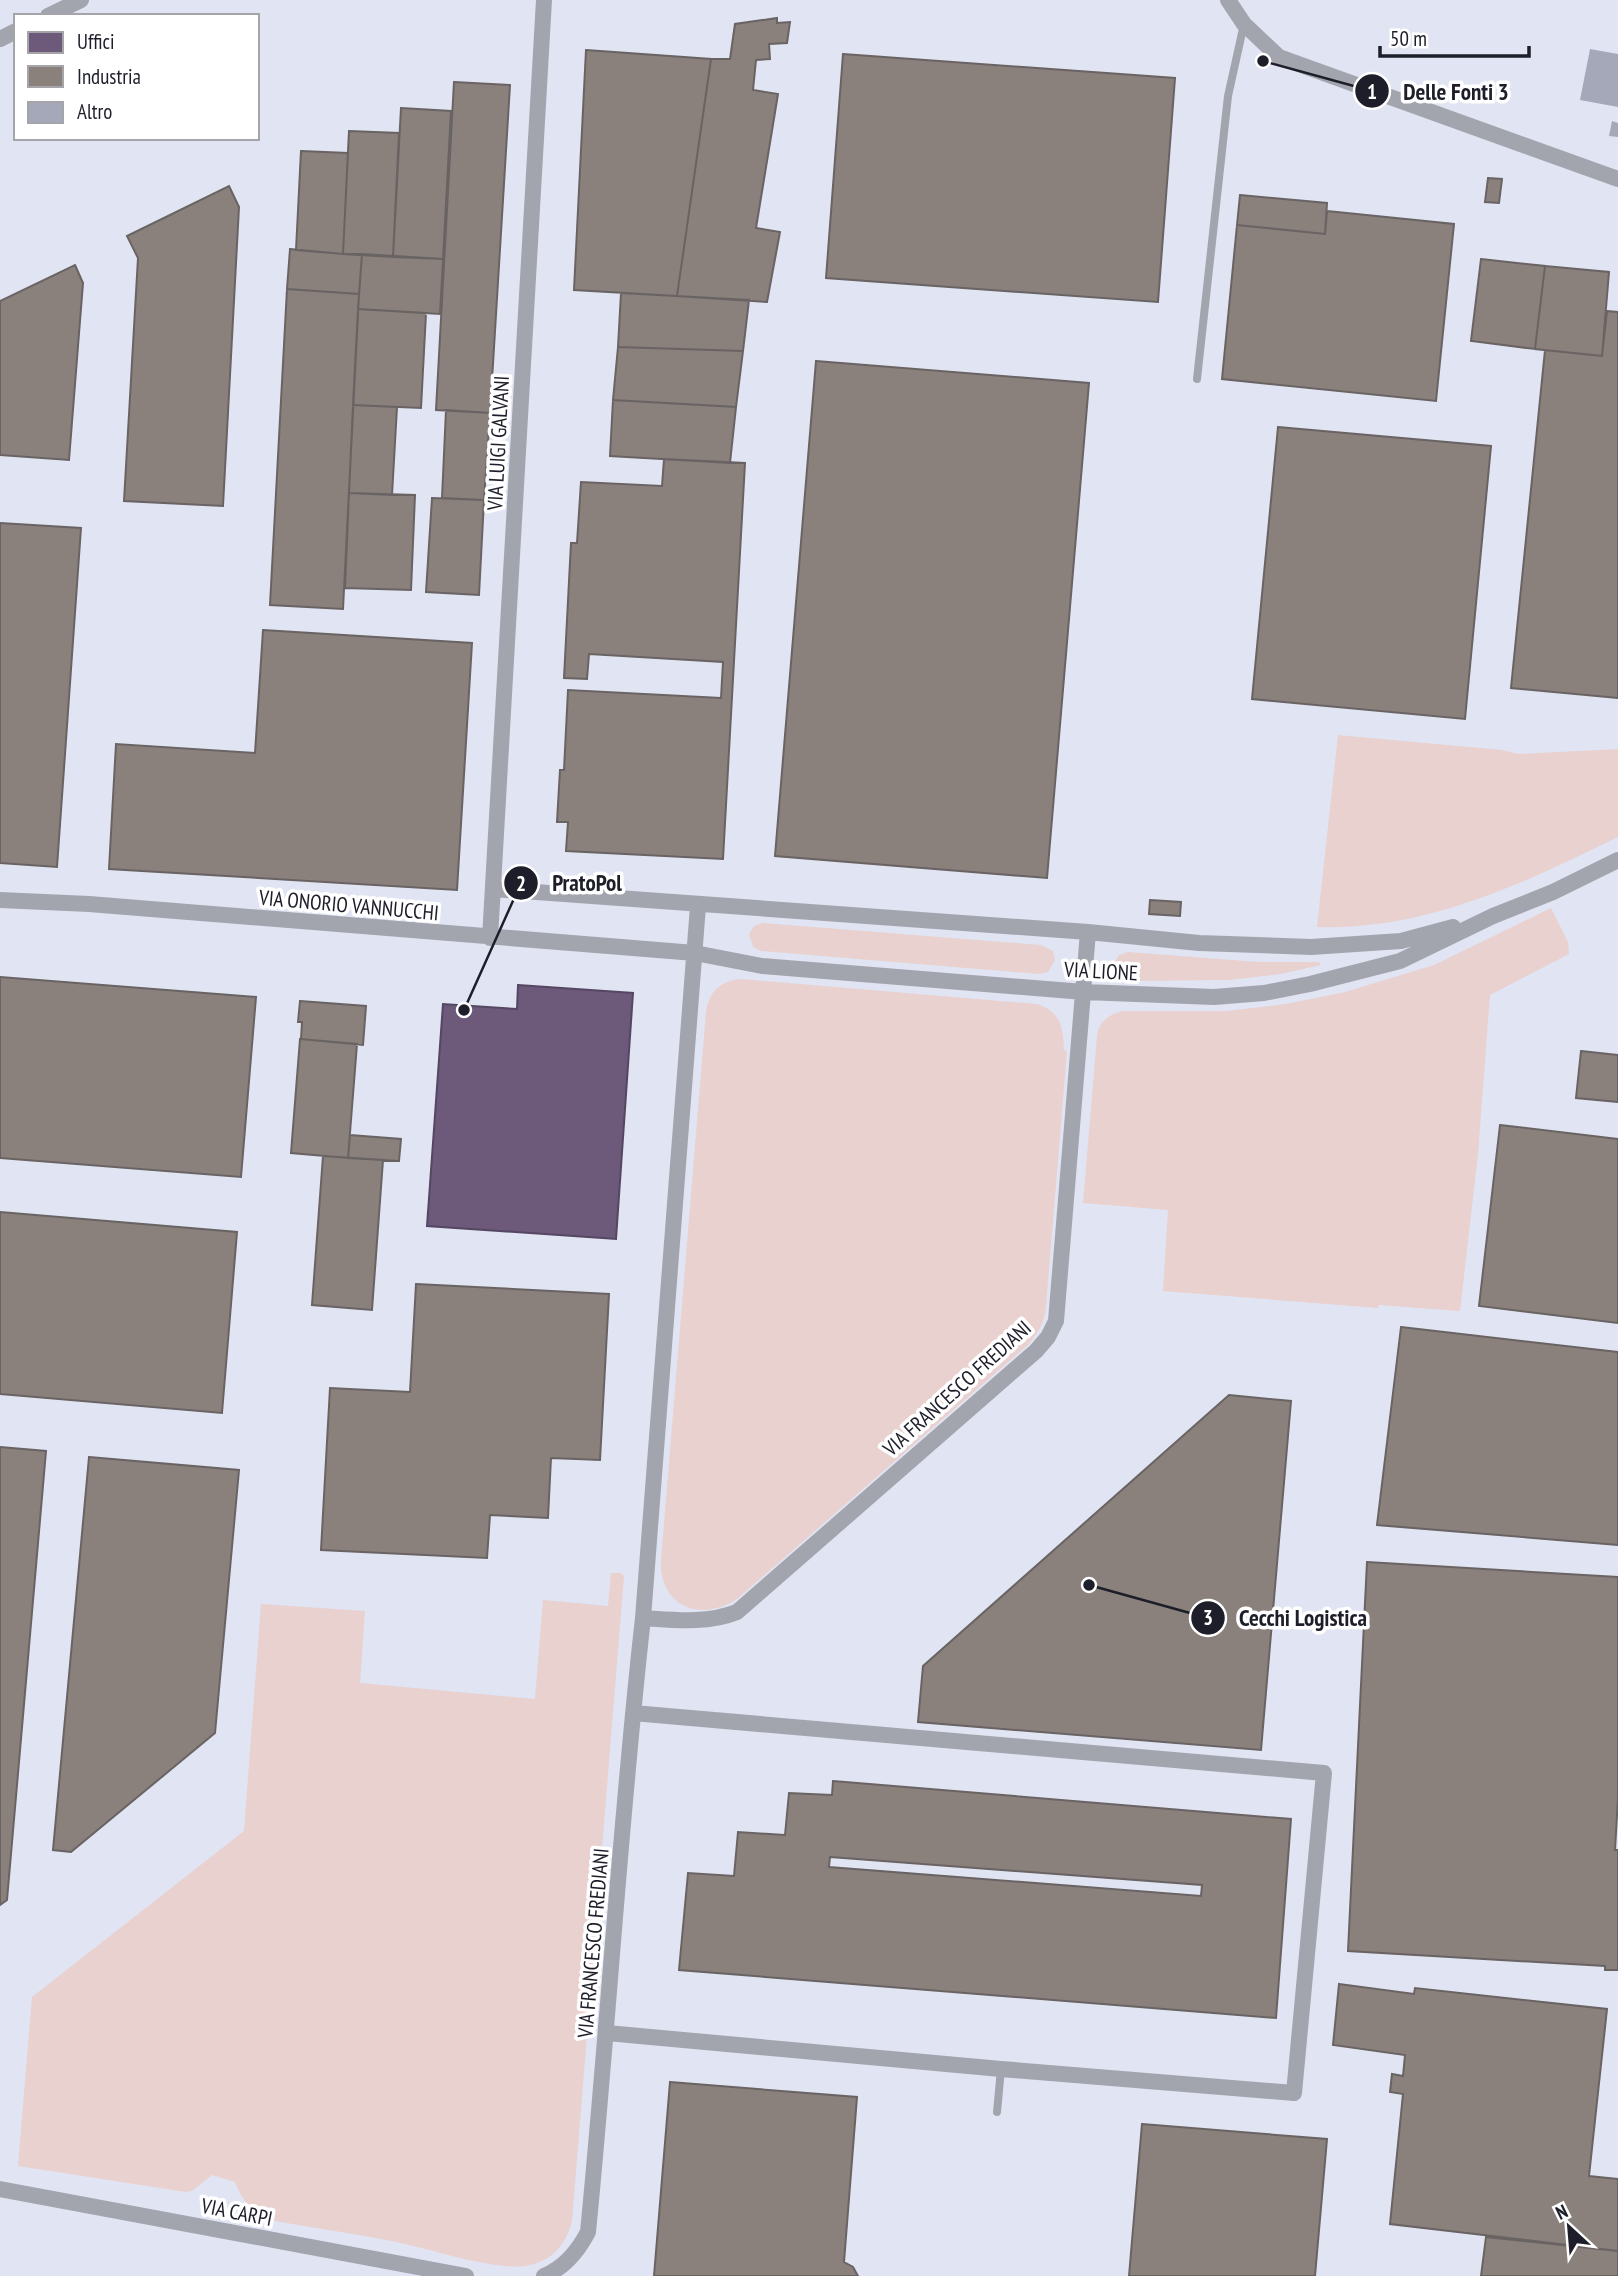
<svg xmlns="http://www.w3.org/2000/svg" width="1618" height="2276" font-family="'PT Sans Narrow',sans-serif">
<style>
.green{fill:#e8d1cf}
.offices{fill:#6d597a;stroke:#554762;stroke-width:2}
.industry{fill:#8a817c;stroke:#696363;stroke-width:2;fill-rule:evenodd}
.building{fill:#a5a8b9}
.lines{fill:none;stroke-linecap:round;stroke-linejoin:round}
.lane{stroke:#a3a5ae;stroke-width:8}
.street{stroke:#a3a5ae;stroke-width:16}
.labels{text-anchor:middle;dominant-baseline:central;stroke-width:7;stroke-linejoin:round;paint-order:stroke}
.street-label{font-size:21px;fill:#1d1e29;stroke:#fff}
.leader{fill:none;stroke:#1d1e29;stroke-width:2.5}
.callout-dot{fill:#1d1e29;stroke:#fff;stroke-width:2.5}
.mark-label{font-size:21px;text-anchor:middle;font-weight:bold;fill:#fff}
.callout-label{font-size:23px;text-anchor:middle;font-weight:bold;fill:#1d1e29;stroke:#fff;stroke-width:7;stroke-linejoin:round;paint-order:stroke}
</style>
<rect width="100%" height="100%" fill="#e1e4f3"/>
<path class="green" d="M1338 735 1502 750 1519 754 1618 749V837C1524 883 1425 931 1317 927Z
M1551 908 1568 942 1569 954 1490 995 1478 1154 1460 1311 1379 1305 1378 1308 1163 1291 1168 1210 1083 1203 1097 1036C1099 1022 1108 1015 1122 1011H1227L1286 1004 1345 992 1434 965Z
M763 923 1041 945 1053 951 1055 960 1048 972 1039 974 761 951 753 947 749 934 754 926Z
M1128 952 1258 962H1319L1321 965 1281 974 1230 980 1127 981 1118 976 1114 963 1119 955Z
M740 979 1037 1004C1061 1012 1063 1027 1064 1050L1067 1051 1046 1306C1045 1321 1039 1332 1029 1344L737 1599C700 1623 659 1606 661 1560L706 1012C709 992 720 981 740 979Z
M611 1573H621L624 1576 572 2221C566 2244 553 2260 530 2265 502 2272 443 2253 414 2246 367 2235 318 2229 270 2220 252 2213 242 2200 235 2182L212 2175 192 2191 186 2192 18 2166 32 1997 244 1831 261 1604 365 1611 360 1683 535 1699 543 1600 608 1606Z"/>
<path class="offices" d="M518 985 633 993 616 1239 427 1226 443 1004 517 1009Z"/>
<path class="industry" d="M777 18V23L790 22 787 43 769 44 770 59 756 60 753 90 778 94 756 228 780 232 767 302 677 296 711 59H730L735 24Z
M586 50 711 59 677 296 574 290Z
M843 54 1175 78 1158 302 826 278Z
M454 82 510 85 490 413 436 410Z
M401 108 451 111 443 259 393 257Z
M349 131 399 133 393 257 343 254Z
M301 151 348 153 343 254 296 250Z
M1488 178 1502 179 1499 203 1485 202Z
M229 186 239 207 223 506 124 501 138 258 127 236Z
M1240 195 1327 203 1325 234 1237 225Z
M1327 211 1454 224 1436 401 1222 379 1237 225 1325 234Z
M290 249 343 254H362L359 294 287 289Z
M362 254 443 259 440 314 358 309Z
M1481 259 1545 266 1535 349 1471 341Z
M75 265 83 283 69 460 0 455V301Z
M1545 266 1609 272 1602 356 1535 349Z
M287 289 359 294 343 609 270 605Z
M621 293 749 300 743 351 618 347Z
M358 309 426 313 421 408 353 405Z
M1607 311 1618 312V698L1511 688 1545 350 1602 356Z
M618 347 743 351 736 407 613 400Z
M816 361 1089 383 1047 878 775 856Z
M613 400 736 407 730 463 610 456Z
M353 405 397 407 392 495 349 493Z
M446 410 490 413 484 500 442 498Z
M1278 427 1491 446 1465 719 1252 699Z
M664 459 745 463 723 859 566 851 568 822H557L560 770H564L568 690 721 698 723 662 589 654 587 679 564 678 571 543H577L581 482 662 486Z
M349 493 415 495 411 590 345 588Z
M432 498 484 500 479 595 426 592Z
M0 523 81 528 57 867 0 863Z
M263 630 472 643 457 890 109 869 116 744 255 753Z
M1150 900 1181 902 1180 916 1149 914Z
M0 977 256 997 241 1177 0 1158Z
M300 1001 366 1006 363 1045 301 1039 302 1022H298Z
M300 1039 357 1044 348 1158 291 1153Z
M1581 1051 1618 1055V1102L1576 1098Z
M1500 1125 1618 1139V1323L1479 1306Z
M350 1135 401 1139 399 1161 348 1158Z
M323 1156 383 1160 372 1310 312 1305Z
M0 1212 237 1232 222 1413 0 1394Z
M416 1284 609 1294 600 1460 551 1458 548 1518 490 1515 487 1558 321 1550 330 1388 410 1392Z
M1401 1327 1618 1352V1545L1377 1525Z
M1229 1395 1291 1401 1261 1750 918 1722 923 1666Z
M0 1447 46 1451 7 1900 0 1905Z
M89 1457 239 1470 215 1733 71 1852 53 1850Z
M1367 1562 1618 1577V1798L1615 1850H1618V1970H1605V1966L1348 1951Z
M833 1781 1291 1819 1276 2018 679 1970 688 1873 734 1876 738 1832 785 1835 789 1793 832 1795ZM830 1857 1202 1885 1201 1896 829 1867Z
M1339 1984 1414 1994 1415 1988 1607 2009 1589 2176 1618 2179V2251L1390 2224 1403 2094 1390 2092 1392 2074 1403 2076 1405 2055 1333 2045Z
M670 2082 857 2097 844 2262 853 2267 858 2276H654Z
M1142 2124 1327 2139 1315 2276H1129Z
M1486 2237 1618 2251V2276H1481Z"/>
<path class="building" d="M1590 49 1618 54V107L1580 100Z
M1612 121 1618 123V137L1609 136Z"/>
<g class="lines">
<path class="lane" d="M1197 379 1228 96 1244 24
M997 2112 1001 2069"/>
<path class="street" d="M1228 0 1244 24 1279 57 1618 179
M48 16 81 0
M0 39 16 31
M494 889 1088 932 1199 943 1311 947 1401 941 1453 927
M0 900 89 904 695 953 762 966 1084 992 1214 997 1264 993 1310 984 1400 961 1493 916 1553 892 1618 860
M490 938 544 0
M643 1618C675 1620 707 1624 737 1612L1036 1351 1048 1337 1056 1321 1088 932
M607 2033 1001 2069 1294 2093 1324 1773 633 1713
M0 2189 466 2276
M544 2276C564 2268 578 2251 588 2232 608 2028 620 1822 643 1618L698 906"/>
</g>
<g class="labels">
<g class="street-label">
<text transform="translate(498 443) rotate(-87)">VIA LUIGI GALVANI</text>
<text transform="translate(349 905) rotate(5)">VIA ONORIO VANNUCCHI</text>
<text transform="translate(1101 971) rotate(3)">VIA LIONE</text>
<text transform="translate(957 1388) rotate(-42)">VIA FRANCESCO FREDIANI</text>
<text transform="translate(593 1943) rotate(-85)">VIA FRANCESCO FREDIANI</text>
<text transform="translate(237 2212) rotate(11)">VIA CARPI</text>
</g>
</g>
<path class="leader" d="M1263 61L1372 91M464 1010L521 883M1089 1585L1208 1618"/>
<g class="callout-dot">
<circle cx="1263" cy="61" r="7"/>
<circle cx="464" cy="1010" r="7"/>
<circle cx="1089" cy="1585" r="7"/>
<circle cx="1372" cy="91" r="18"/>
<circle cx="521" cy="883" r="18"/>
<circle cx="1208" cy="1618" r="18"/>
</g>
<g class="mark-label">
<text x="1372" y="99">1</text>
<text x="521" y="891">2</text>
<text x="1208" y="1625">3</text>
</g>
<g class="callout-label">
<text x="1456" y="100">Delle Fonti 3</text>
<text x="587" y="891">PratoPol</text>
<text x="1303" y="1626">Cecchi Logistica</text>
</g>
<rect x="14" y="14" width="245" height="126" fill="#ffffff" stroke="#a5a5a9" stroke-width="2"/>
<rect x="28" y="32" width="35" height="21" fill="#6d597a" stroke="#a5a5a9" stroke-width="2"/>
<text x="77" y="49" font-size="21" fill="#1d1e29">Uffici</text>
<rect x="28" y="66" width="35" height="21" fill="#8a817c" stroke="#a5a5a9" stroke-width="2"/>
<text x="77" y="84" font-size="21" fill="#1d1e29">Industria</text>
<rect x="28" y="102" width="35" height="21" fill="#a5a8b9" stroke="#a5a5a9" stroke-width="2"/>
<text x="77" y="119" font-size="21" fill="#1d1e29">Altro</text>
<g transform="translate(1569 2227) rotate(334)" stroke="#ffffff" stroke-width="5" paint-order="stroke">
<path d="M0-5L12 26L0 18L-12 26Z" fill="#1d1e29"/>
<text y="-10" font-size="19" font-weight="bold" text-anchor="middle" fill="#1d1e29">N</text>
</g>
<path d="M1380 46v10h149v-10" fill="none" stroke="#1d1e29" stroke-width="3.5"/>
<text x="1390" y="46" font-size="21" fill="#1d1e29" stroke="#ffffff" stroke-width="5" paint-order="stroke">50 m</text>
</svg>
